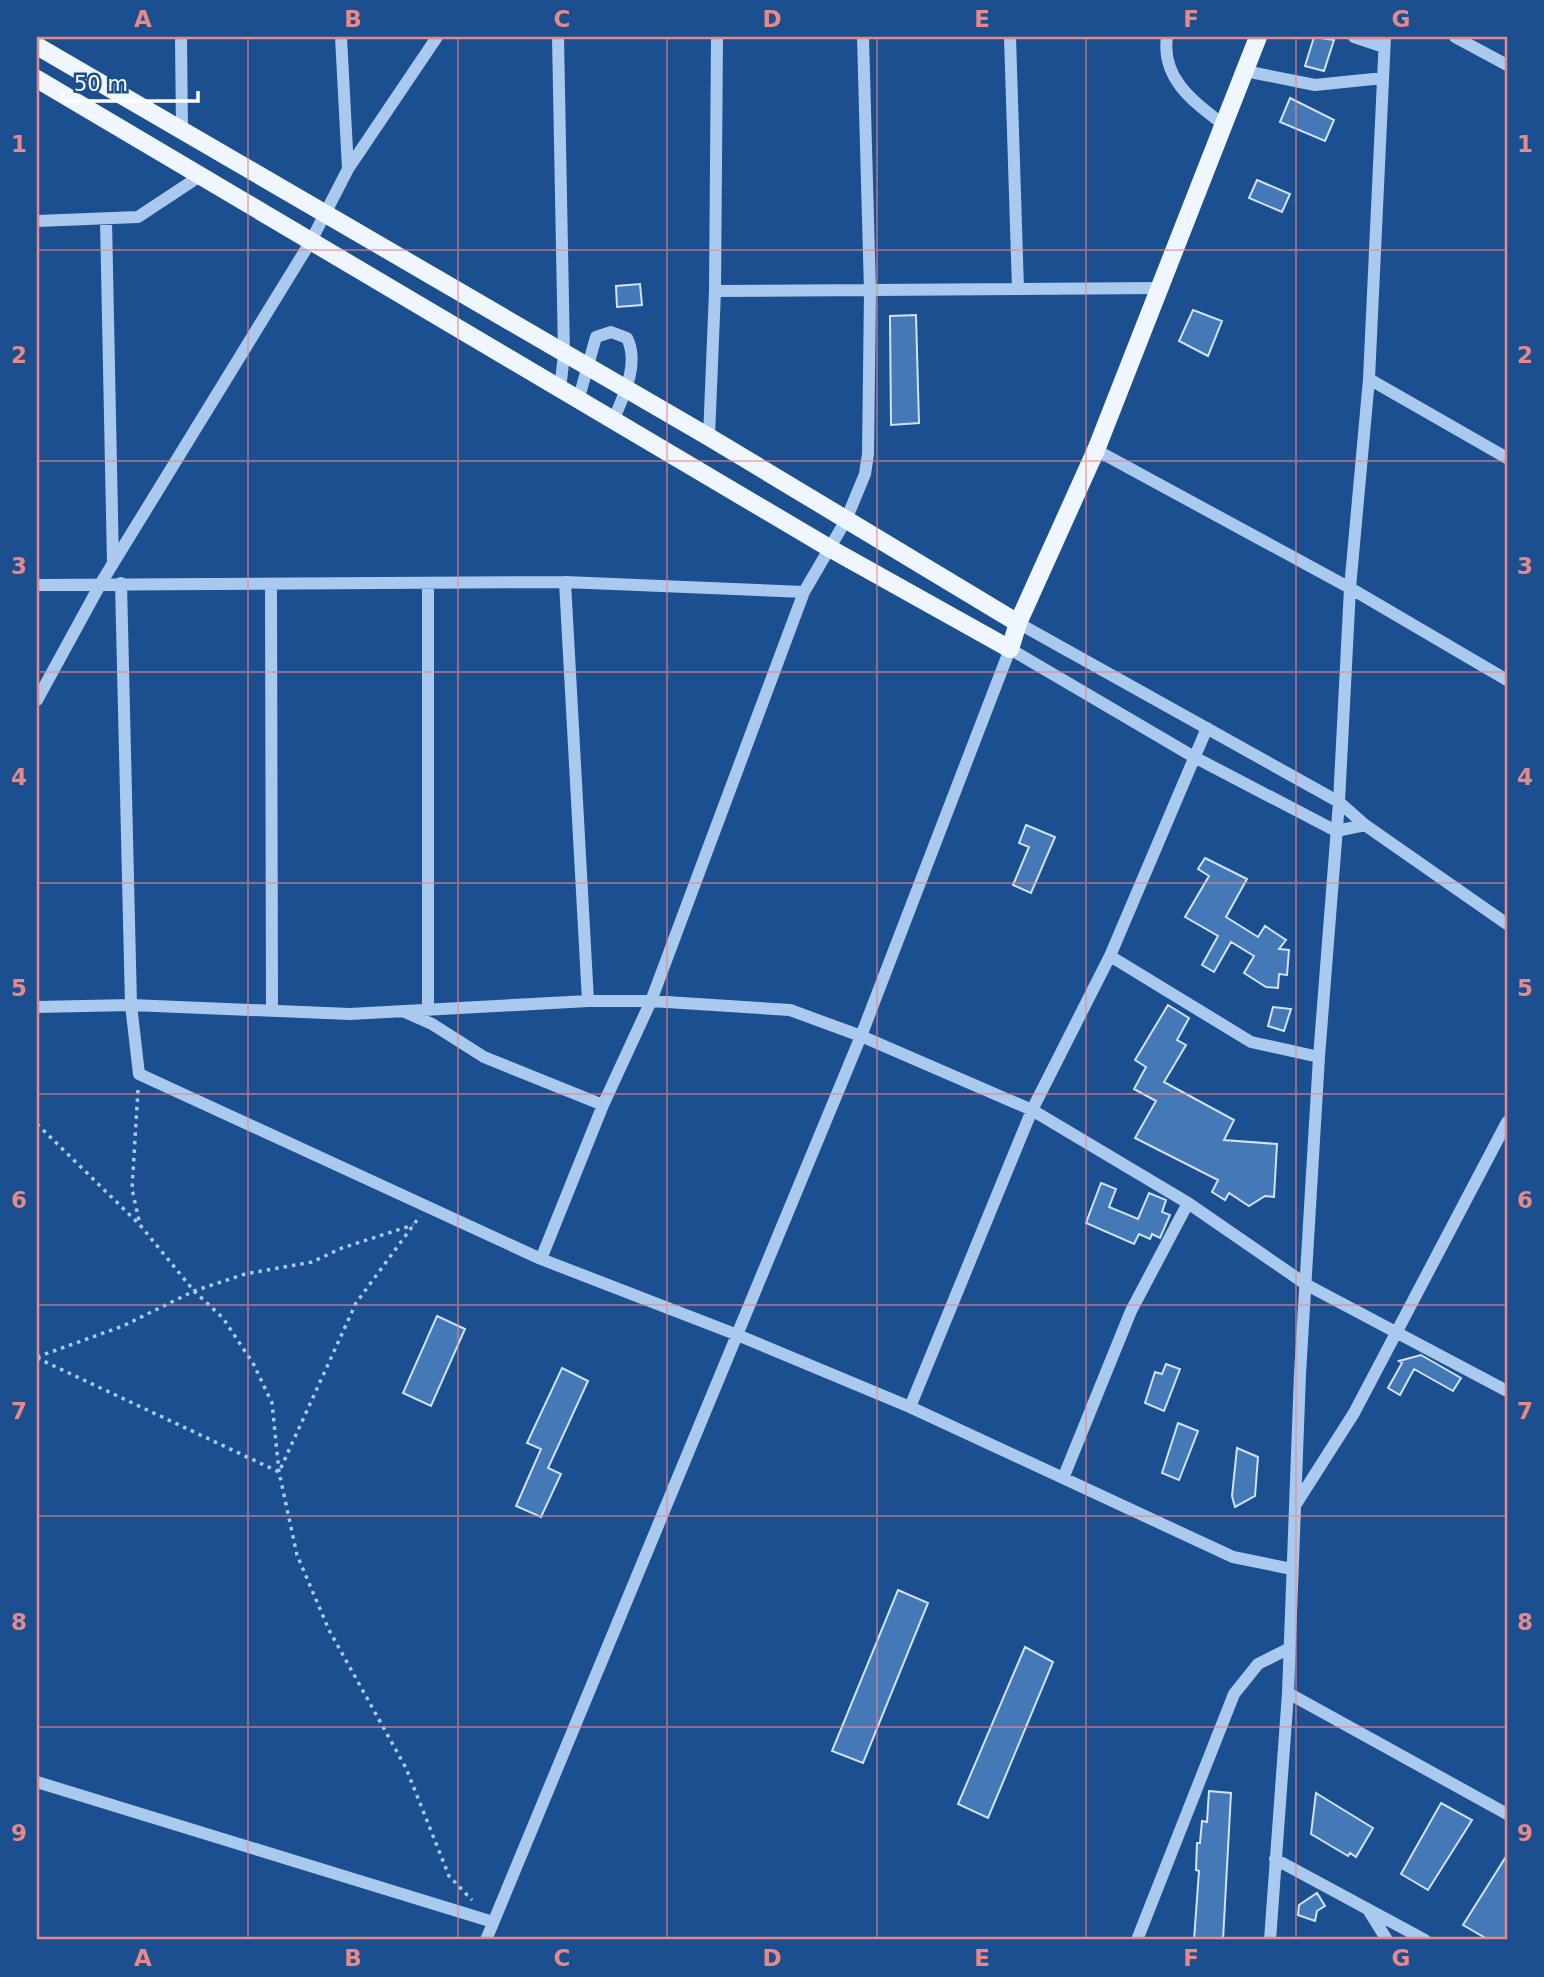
<svg xmlns="http://www.w3.org/2000/svg" width="1544" height="1977" font-family="'DejaVu Sans',sans-serif">
<style>
.building{fill:#4478b7;stroke:#cfe3fa;stroke-width:2}
.lines{fill:none;stroke-linecap:round;stroke-linejoin:round}
.path{stroke:#a9c9ee;stroke-width:3.5;stroke-dasharray:3.5 5;stroke-linecap:butt}
.minor{stroke:#a9c9ee;stroke-width:12}
.major{stroke:#f0f6ff;stroke-width:18}
.grid{fill:none;stroke:#e88989;stroke-width:2;stroke-opacity:0.55}
.neatline{fill:none;stroke:#e88989;stroke-width:2.5}
.grid-label{font-size:23px;text-anchor:middle;font-weight:bold;fill:#e88989}
</style>
<rect width="100%" height="100%" fill="#1b4f8f"/>
<path class="building" d="M1314 37 1334 40 1324 71 1305 66Z
M1290 98 1334 120 1325 141 1280 122Z
M1257 180 1290 194 1282 212 1249 198Z
M640 284 642 305 617 307 616 286Z
M1193 310 1222 321 1208 356 1179 341Z
M916 315 919 423 891 425 890 316Z
M1026 825 1055 837 1031 893 1013 885 1029 847 1019 843Z
M1205 858 1247 879 1226 917 1258 937 1265 926 1286 940 1279 949 1289 950 1287 975 1279 974 1278 988 1266 987 1244 973 1254 956 1231 942 1214 972 1202 965 1218 936 1185 917 1209 876 1198 869Z
M1168 1005 1189 1018 1177 1040 1186 1045 1164 1082 1234 1120 1224 1140 1277 1144 1274 1197 1265 1196 1249 1206 1229 1193 1225 1200 1212 1192 1218 1180 1135 1138 1156 1101 1134 1089 1146 1067 1135 1060Z
M1273 1007 1291 1009 1284 1031 1268 1026Z
M1101 1183 1116 1189 1109 1207 1138 1219 1149 1193 1166 1200 1162 1212 1170 1215 1160 1238 1152 1234 1150 1239 1139 1234 1134 1244 1086 1223Z
M437 1316 465 1329 431 1406 403 1393Z
M1421 1355 1461 1378 1453 1391 1414 1369 1400 1395 1388 1388 1402 1363 1399 1361Z
M1166 1364 1180 1369 1164 1411 1145 1403 1155 1372 1162 1374Z
M562 1368 588 1381 548 1468 561 1474 541 1517 516 1506 541 1449 527 1443Z
M1178 1423 1198 1431 1179 1480 1162 1473Z
M1237 1448 1258 1457 1255 1496 1235 1507 1232 1496Z
M898 1590 928 1603 863 1763 832 1751Z
M1025 1647 1053 1662 988 1818 958 1804Z
M1209 1791 1231 1793 1223 1940H1194L1199 1871 1196 1870 1197 1843H1200L1202 1821 1207 1822Z
M1316 1793 1373 1828 1356 1857 1350 1853 1348 1856 1311 1834Z
M1441 1803 1472 1820 1428 1890 1401 1874Z
M1507 1855V1940H1489L1463 1925Z
M1317 1893 1325 1906 1317 1911 1315 1921 1298 1915 1299 1905Z"/>
<g class="lines">
<path class="path" d="M138 1090 132 1189 140 1225
M37 1124 140 1225 194 1291 223 1318 254 1365 272 1403 279 1472 297 1555 329 1630 406 1768 449 1876 472 1900
M37 1357 123 1326 194 1291 245 1274 312 1262 342 1248 413 1225
M37 1358 279 1472 356 1303 420 1216"/>
<path class="minor" d="M181 37 182 131
M341 37 348 169
M558 37 564 354 560 390
M1010 37 1018 289
M1167 37C1161 79 1194 102 1224 125
M1354 37 1384 47
M1455 37 1507 65
M1245 71 1315 85 1383 78
M106 220 113 564
M37 221 138 217 200 176
M715 291 1161 288
M1369 379 1507 458
M578 401 596 337 611 332 627 338C640 364 623 397 613 421
M709 437 715 291 717 37
M1096 450 1350 588 1507 680
M565 582 588 1001
M121 583 131 1005 139 1074 541 1259 735 1334 910 1407 1233 1557 1292 1569
M37 585 565 582 804 592
M271 585 272 1010
M1018 623 1339 802 1365 825 1507 924
M37 700 101 583 311 241 348 169 437 37
M1110 956 1251 1042 1319 1057
M37 1007 131 1005 350 1014 588 1001H651L790 1010 861 1036 1032 1110 1188 1203 1307 1285 1507 1391
M428 1009V585
M405 1012 432 1024 484 1057 603 1105
M541 1259 603 1105 651 1001 804 592 846 520 865 474 868 454 870 291 863 37
M910 1407 1032 1110 1110 956 1207 728
M1064 1476 1131 1311 1188 1203
M1296 1504 1354 1413 1507 1122
M1288 1693 1507 1814
M37 1782 493 1922
M1275 1859 1425 1940
M1369 1911 1387 1940
M486 1940 861 1036 1010 649 1194 757 1336 831 1365 825
M1137 1940 1234 1694 1258 1664 1288 1649
M1270 1940 1288 1693 1300 1374 1319 1057 1339 802 1350 588 1369 379 1385 37"/>
<path class="major" d="M37 46 709 437 1018 623
M37 79 831 549 1010 649 1018 623 1096 450 1258 37"/>
</g>
<path class="grid" d="M248 37V1940M458 37V1940M667 37V1940M877 37V1940M1086 37V1940M1296 37V1940M37 250H1507M37 461H1507M37 672H1507M37 883H1507M37 1094H1507M37 1305H1507M37 1516H1507M37 1727H1507"/>
<rect width="1544" height="1977" fill="none" stroke="#1b4f8f" stroke-width="77"/>
<path d="M63 91v10h135v-10" fill="none" stroke="#ffffff" stroke-width="3.5"/>
<text x="74" y="91" font-size="21" fill="#ffffff" stroke="#1b4f8f" stroke-width="5" paint-order="stroke">50 m</text>
<rect x="38" y="38" width="1468" height="1900" class="neatline"/>
<g class="grid-label">
<text x="143" y="27">A</text>
<text x="353" y="27">B</text>
<text x="562" y="27">C</text>
<text x="772" y="27">D</text>
<text x="982" y="27">E</text>
<text x="1191" y="27">F</text>
<text x="1401" y="27">G</text>
<text x="19" y="152">1</text>
<text x="1525" y="152">1</text>
<text x="19" y="363">2</text>
<text x="1525" y="363">2</text>
<text x="19" y="574">3</text>
<text x="1525" y="574">3</text>
<text x="19" y="785">4</text>
<text x="1525" y="785">4</text>
<text x="19" y="996">5</text>
<text x="1525" y="996">5</text>
<text x="19" y="1208">6</text>
<text x="1525" y="1208">6</text>
<text x="19" y="1419">7</text>
<text x="1525" y="1419">7</text>
<text x="19" y="1630">8</text>
<text x="1525" y="1630">8</text>
<text x="19" y="1841">9</text>
<text x="1525" y="1841">9</text>
<text x="143" y="1966">A</text>
<text x="353" y="1966">B</text>
<text x="562" y="1966">C</text>
<text x="772" y="1966">D</text>
<text x="982" y="1966">E</text>
<text x="1191" y="1966">F</text>
<text x="1401" y="1966">G</text>
</g>
</svg>
